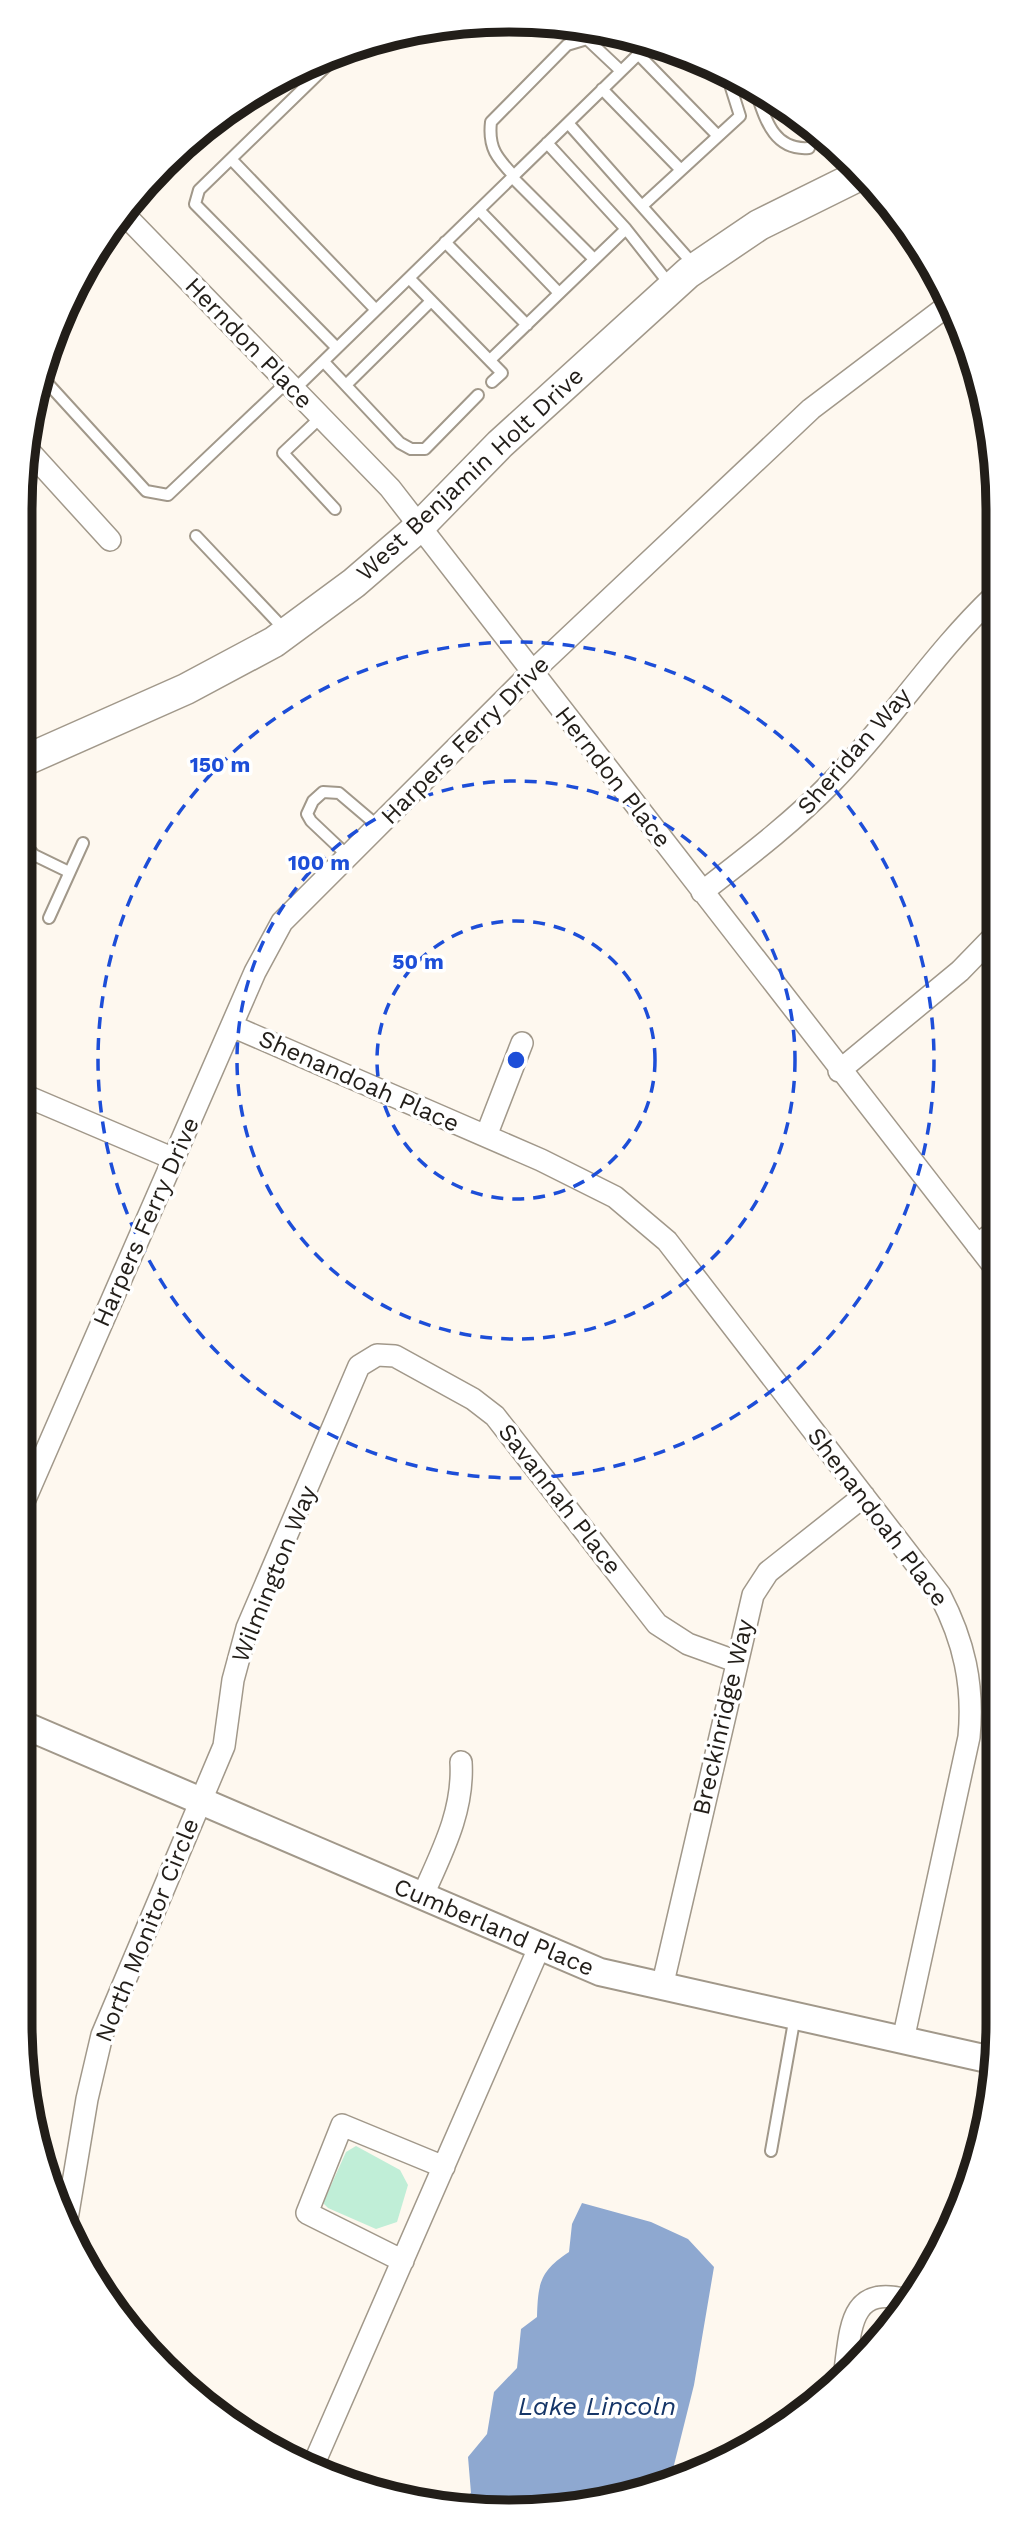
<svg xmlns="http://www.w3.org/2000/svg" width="1017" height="2531" font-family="'Work Sans',sans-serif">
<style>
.green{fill:#c0eed7}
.water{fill:#8ea8d0}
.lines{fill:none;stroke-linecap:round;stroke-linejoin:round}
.service-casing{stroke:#a1988a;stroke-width:14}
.minor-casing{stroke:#a1988a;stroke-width:24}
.tertiary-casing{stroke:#a1988a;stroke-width:30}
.secondary-casing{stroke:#a1988a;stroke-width:33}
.service{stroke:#fff;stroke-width:10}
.minor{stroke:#fff;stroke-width:21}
.tertiary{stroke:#fff;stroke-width:26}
.secondary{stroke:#fff;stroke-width:30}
.ring{fill:none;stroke:#1d4ed8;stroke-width:3.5;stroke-dasharray:12 9}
.labels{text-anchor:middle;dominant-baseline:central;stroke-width:7;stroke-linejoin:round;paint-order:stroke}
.street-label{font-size:24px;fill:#221e19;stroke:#fff}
.water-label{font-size:26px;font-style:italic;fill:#163668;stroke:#fff}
.rim{fill:none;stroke:#221e19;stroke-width:9}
.centre{fill:#1d4ed8;stroke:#fff;stroke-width:3.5}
.ring-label{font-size:21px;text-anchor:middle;font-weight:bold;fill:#1d4ed8;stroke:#fff;stroke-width:7;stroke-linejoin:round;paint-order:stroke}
</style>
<rect width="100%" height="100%" fill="#fef8ef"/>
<path class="green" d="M356 2146 400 2170 408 2185 397 2222 376 2229 328 2208 323 2203 346 2152Z"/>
<path class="water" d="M582 2203 651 2222 688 2239 714 2267 694 2385 671 2477 604 2502 450 2507 471 2493 468 2457 487 2434 494 2392 517 2368 521 2329 537 2317C538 2283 540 2271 569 2252L572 2224Z"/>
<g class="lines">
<g class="service-casing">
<path id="service" d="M638 54 718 136
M602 89 681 170
M755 89C765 118 773 151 809 148
M568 123 694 265
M547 143 626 229 671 286
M231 159 376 310
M514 176C497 158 488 148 491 122L567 45 587 39 621 71
M512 177 594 259
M642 206 740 116 727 75
M479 210 559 293
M109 231 125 214
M445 242 527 325
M409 278 502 373 492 382
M337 348 195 204 199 190 342 51
M490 360 626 229
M324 362 400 443 411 449H425L478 395
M41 376 146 491 168 495 287 382
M346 385 431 301
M295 389 651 42
M321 417 283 453 335 509
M196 536 285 630
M19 838 34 855 69 872
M348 856 311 821 307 814 313 801 323 792 339 793 379 827
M49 918 83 843
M771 2151 795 2016"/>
</g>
<g class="minor-casing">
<path id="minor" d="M122 212 390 488 996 1269
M29 451 110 540
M702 892C747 857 792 823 832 782 890 723 934 653 994 596
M232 1026 541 1160 615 1197 667 1241 940 1595C964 1641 974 1685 969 1737L903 2040
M839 1071 960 971 995 935
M19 1093 174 1159
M486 1136 522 1043
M977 1245 996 1231
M19 1513 255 972 282 922 531 673 811 409 951 303
M422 1897C442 1852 464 1811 461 1762
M662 1987 753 1595 768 1572 864 1496
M66 2225 87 2099 102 2035 224 1746 233 1680 247 1628 359 1366 377 1355 395 1356 473 1399 495 1416 657 1624 688 1644 735 1661
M403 2261 307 2213 342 2125 444 2167
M844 2377C851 2333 847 2283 907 2300
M312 2468 539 1948"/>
</g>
<g class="tertiary-casing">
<path id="tertiary" d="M19 1723 600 1972 992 2060"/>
</g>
<g class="secondary-casing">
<path id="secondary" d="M19 763 186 689 274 642 354 583 419 527 500 444 688 273 759 225 862 174"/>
</g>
<use href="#service" class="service"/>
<use href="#minor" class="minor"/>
<use href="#tertiary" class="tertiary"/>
<use href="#secondary" class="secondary"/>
</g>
<g class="ring">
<circle cx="516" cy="1060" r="139"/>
<circle cx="516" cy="1060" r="279"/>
<circle cx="516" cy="1060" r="418"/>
</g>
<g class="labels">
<g class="street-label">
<text transform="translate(249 343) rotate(46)">Herndon Place</text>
<text transform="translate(470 474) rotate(-43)">West Benjamin Holt Drive</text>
<text transform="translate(465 740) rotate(-45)">Harpers Ferry Drive</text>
<text transform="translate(854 751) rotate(-49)">Sheridan Way</text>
<text transform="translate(613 777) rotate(52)">Herndon Place</text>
<text transform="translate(359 1081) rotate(24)">Shenandoah Place</text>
<text transform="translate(146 1222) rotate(-66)">Harpers Ferry Drive</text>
<text transform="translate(560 1499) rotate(52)">Savannah Place</text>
<text transform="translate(878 1517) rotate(53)">Shenandoah Place</text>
<text transform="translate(274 1574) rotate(-68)">Wilmington Way</text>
<text transform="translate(723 1717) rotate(-77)">Breckinridge Way</text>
<text transform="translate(494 1927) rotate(23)">Cumberland Place</text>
<text transform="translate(147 1930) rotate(-68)">North Monitor Circle</text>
</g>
<g class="water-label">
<text x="597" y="2406">Lake Lincoln</text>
</g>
</g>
<path d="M0 0H1017V2531H0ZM509 32H509A477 477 0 0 1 986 509V2023A477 477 0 0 1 509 2500H509A477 477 0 0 1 32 2023V509A477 477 0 0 1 509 32Z" fill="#fff" fill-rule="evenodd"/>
<path class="rim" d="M509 32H509A477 477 0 0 1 986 509V2023A477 477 0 0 1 509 2500H509A477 477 0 0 1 32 2023V509A477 477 0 0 1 509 32Z"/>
<circle cx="516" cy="1060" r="10" class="centre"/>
<g class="ring-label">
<text x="220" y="772">150 m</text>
<text x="319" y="870">100 m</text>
<text x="418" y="969">50 m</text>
</g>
</svg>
